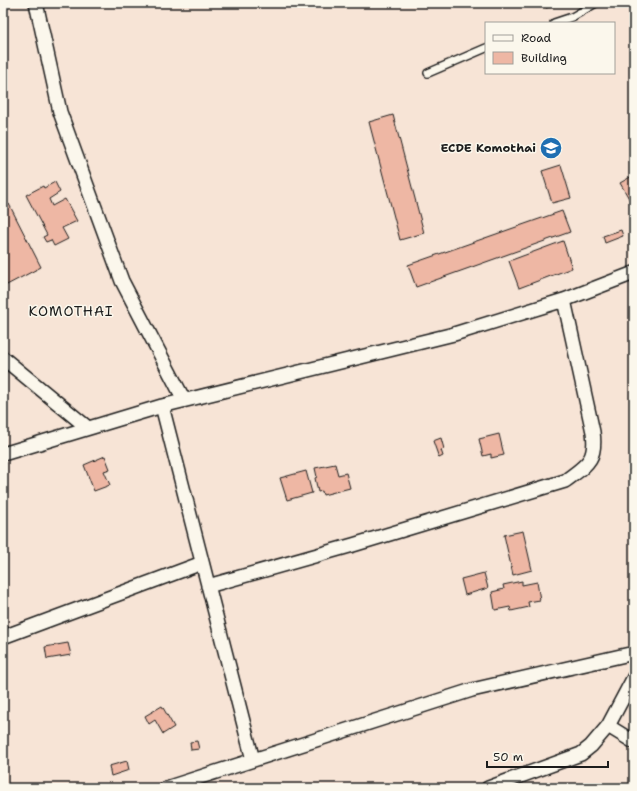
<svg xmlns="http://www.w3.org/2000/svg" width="637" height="791" font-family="'Shantell Sans',sans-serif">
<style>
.building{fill:#eeb7a4;stroke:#1c1c1c}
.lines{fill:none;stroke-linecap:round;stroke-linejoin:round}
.lane-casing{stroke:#1c1c1c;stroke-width:10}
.street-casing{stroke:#1c1c1c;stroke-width:16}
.lane{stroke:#fbf7ec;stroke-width:7}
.street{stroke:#fbf7ec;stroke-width:13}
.labels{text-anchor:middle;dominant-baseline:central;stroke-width:3;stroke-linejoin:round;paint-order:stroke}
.poi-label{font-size:12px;font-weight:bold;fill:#1c1c1c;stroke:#fbf7ec;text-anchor:end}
.quarter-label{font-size:14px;letter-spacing:1px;fill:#1c1c1c;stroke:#fbf7ec}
</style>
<rect width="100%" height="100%" fill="#f7e4d6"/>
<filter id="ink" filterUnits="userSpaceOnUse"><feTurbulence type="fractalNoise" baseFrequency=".025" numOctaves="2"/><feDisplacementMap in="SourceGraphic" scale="8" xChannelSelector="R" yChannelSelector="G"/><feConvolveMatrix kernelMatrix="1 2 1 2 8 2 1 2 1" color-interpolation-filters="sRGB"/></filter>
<g filter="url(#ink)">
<path class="building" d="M545 3H556L557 5 546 8Z
M393 115 424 233 400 240 369 122Z
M561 165 571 198 552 203 542 171Z
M634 175V207L620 183Z
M55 182 60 192 49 199 52 206 65 199 77 221 62 228 68 239 54 246 51 240 46 242 43 237 47 235 26 195 43 186 44 188Z
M9 204 41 267 3 287V208Z
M562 211 570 232 416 287 408 265Z
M621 230 623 236 605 243 603 236Z
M563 241 572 268 519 288 509 261Z
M499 434 504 455 491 458V454L483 456 479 439Z
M441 438 444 449 441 450 443 456 439 458 433 441Z
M105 456 110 469 104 471 110 485 94 491 84 465Z
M335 464 338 475 346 473 350 488 323 495 322 491 318 492 315 478 317 477 315 468Z
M306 471 312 493 287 500 280 478Z
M523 531 532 570 513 575 504 535Z
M484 573 488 588 465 595 461 579Z
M522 581V585L537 582 540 600 528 602 529 607 511 611 510 607 495 610 492 592 504 589 503 585Z
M68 643 71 655 47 659 45 647Z
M162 706 174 727 163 734 155 720 149 724 145 716Z
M197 741 199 749 191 750 190 742Z
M127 761 129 770 111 776 109 766Z"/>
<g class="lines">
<g class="lane-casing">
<path id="lane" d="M554 23 572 17 596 3
M428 73 486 48"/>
</g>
<g class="street-casing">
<path id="street" d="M36 3 60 112 122 281 184 400
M3 358 88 428
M162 406 253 760
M3 454 162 406 454 334 564 300 634 273
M208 586 353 545 565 481C586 465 597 461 593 432L564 300
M3 637 202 563
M608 726 634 677
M166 788 472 690 634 653
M488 788 581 754 591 746 608 726 634 742"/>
</g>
<use href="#lane" class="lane"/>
<use href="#street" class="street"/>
</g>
</g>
<defs>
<g id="school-disc" transform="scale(1.15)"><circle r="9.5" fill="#1f6fb2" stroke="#fbf7ec"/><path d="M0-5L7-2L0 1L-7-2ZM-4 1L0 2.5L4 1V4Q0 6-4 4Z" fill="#fff"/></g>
</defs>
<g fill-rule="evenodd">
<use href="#school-disc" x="551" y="148"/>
</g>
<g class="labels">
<g class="poi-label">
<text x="536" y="148">ECDE Komothai</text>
</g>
<g class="quarter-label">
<text x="71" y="311">KOMOTHAI</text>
</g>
</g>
<rect width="637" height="791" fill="none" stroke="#fbf7ec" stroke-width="16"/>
<rect x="8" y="8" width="621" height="775" fill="none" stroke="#1c1c1c" stroke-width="1.5" filter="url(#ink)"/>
<rect x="485" y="22" width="130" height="52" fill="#fbf7ec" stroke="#a29f99"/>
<rect x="493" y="35" width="20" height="6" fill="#fbf7ec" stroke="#a29f99"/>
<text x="521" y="42" font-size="12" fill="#1c1c1c">Road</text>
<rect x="493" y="52" width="20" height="12" fill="#eeb7a4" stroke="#a29f99"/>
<text x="521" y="62" font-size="12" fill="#1c1c1c">Building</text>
<path d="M487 761v6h121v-6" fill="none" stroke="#1c1c1c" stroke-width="2"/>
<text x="493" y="761" font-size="12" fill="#1c1c1c" stroke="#fbf7ec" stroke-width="3" paint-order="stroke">50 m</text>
</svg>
